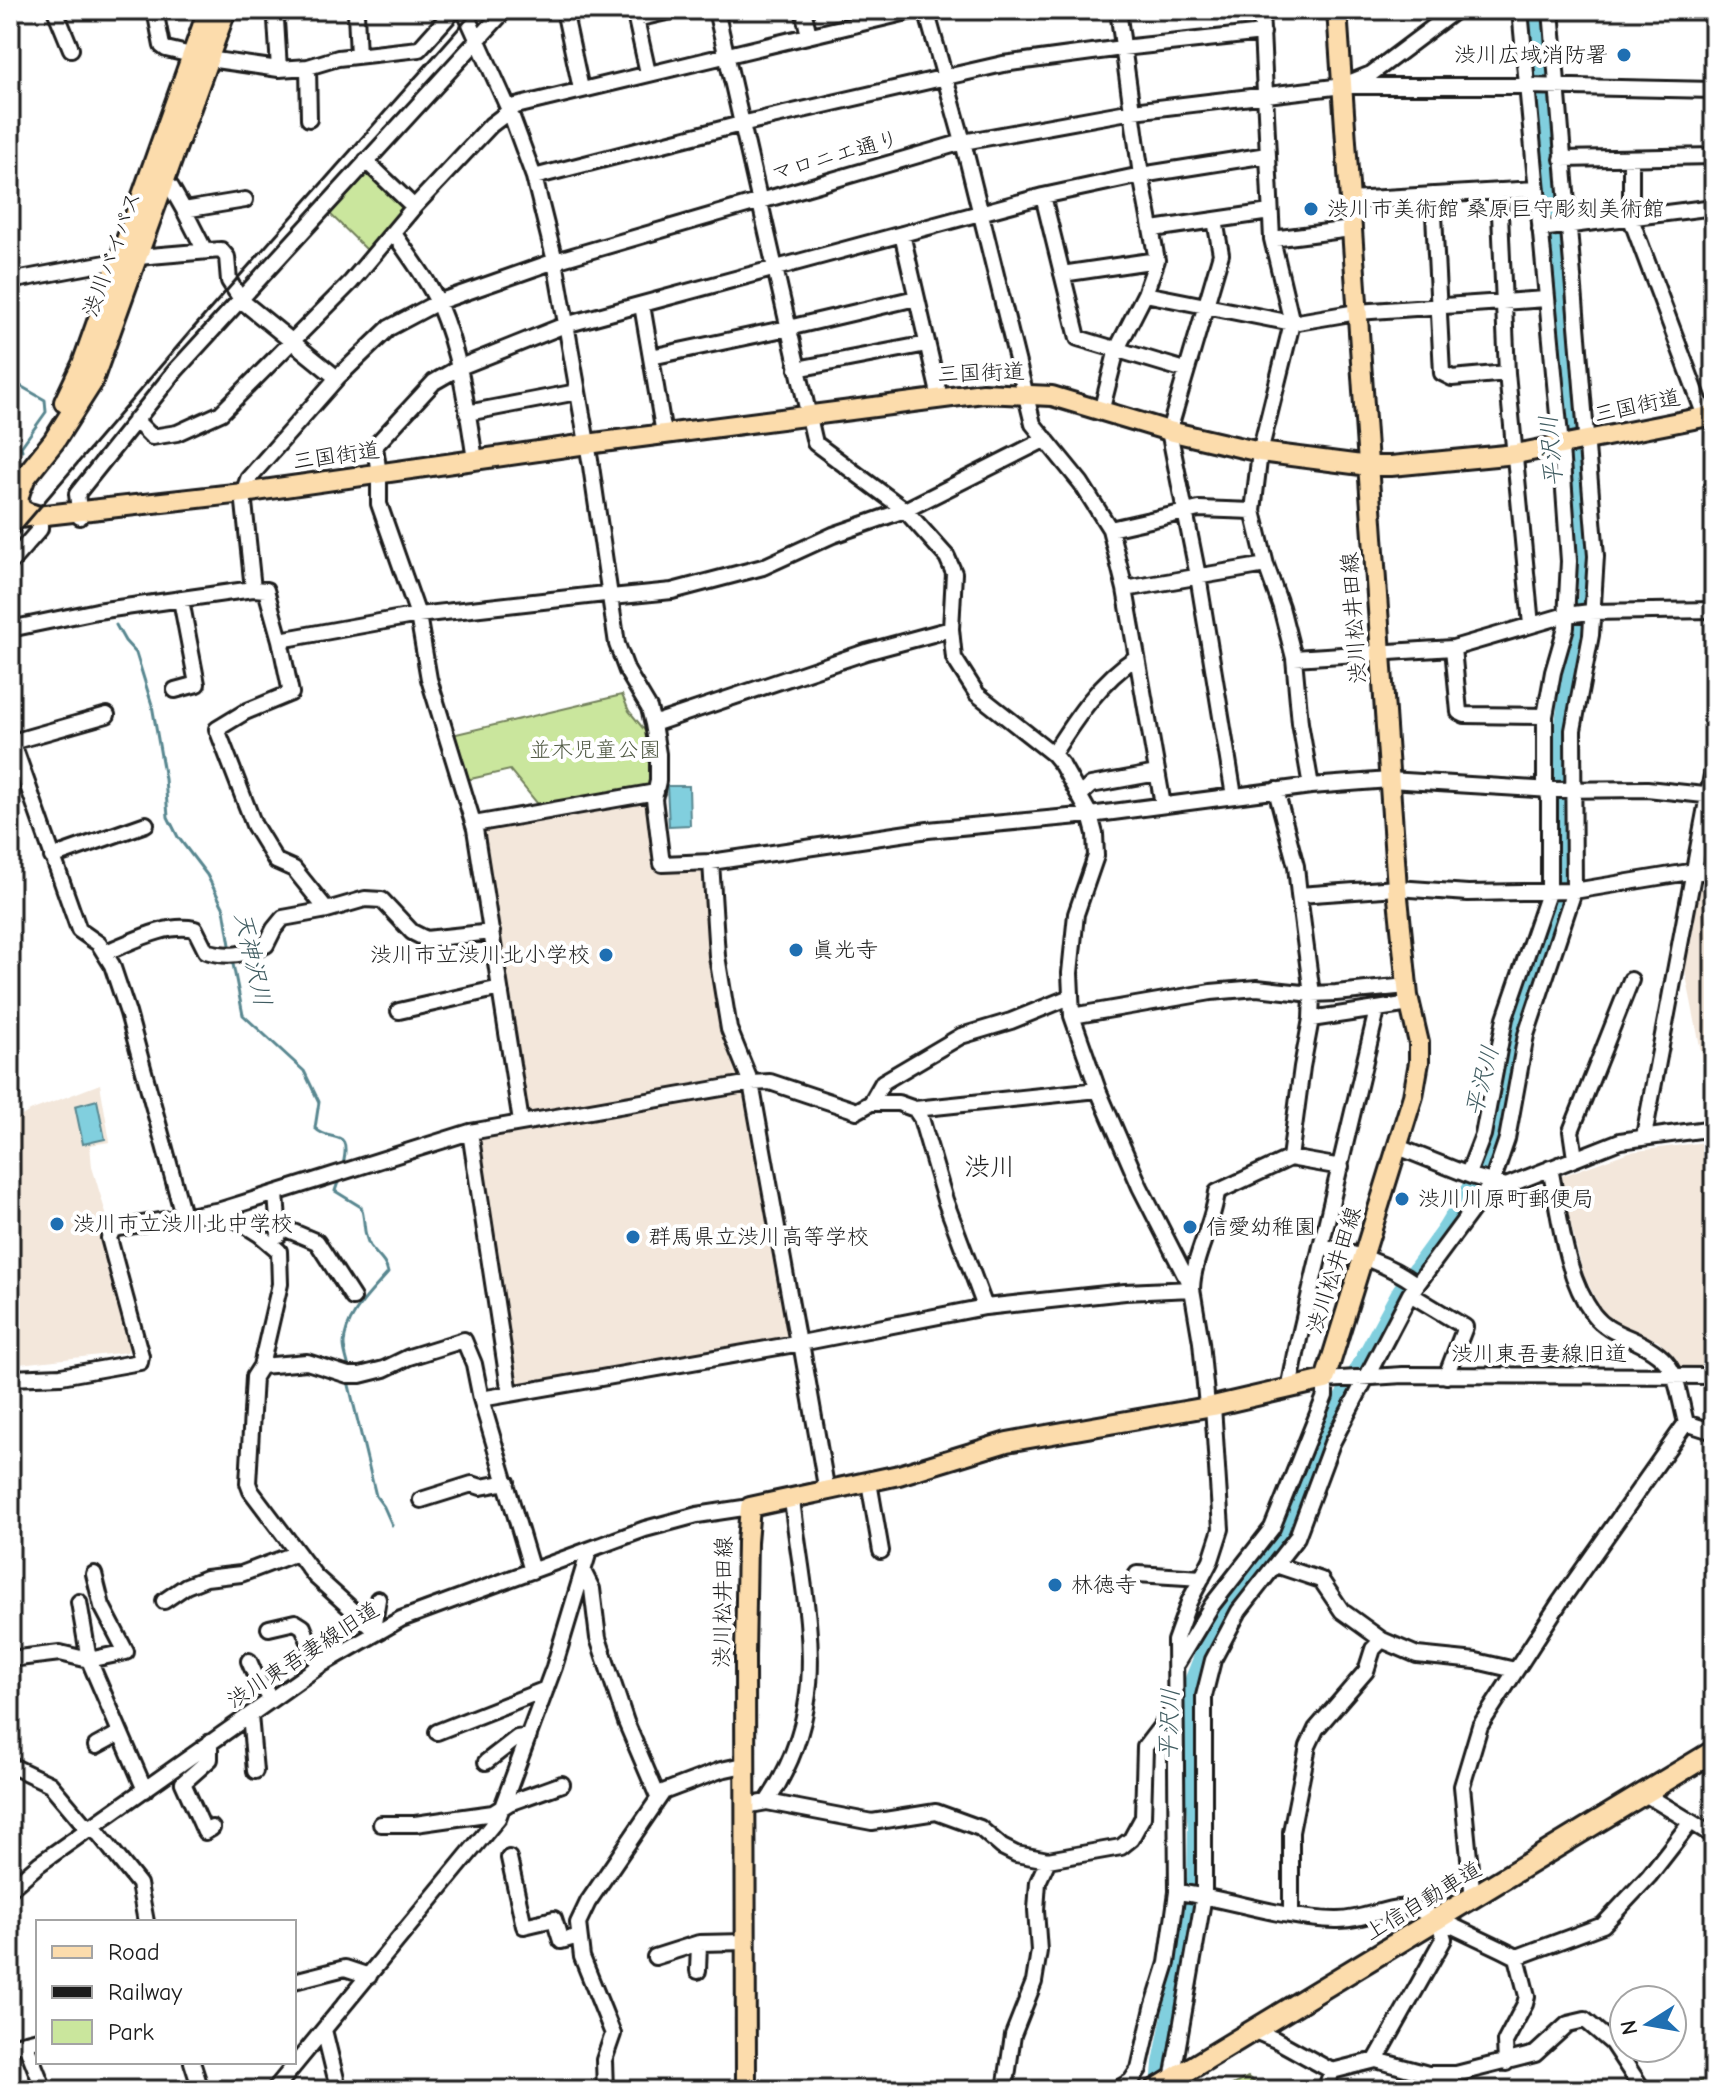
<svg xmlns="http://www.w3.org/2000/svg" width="1724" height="2100" font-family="'Comic Neue','Klee One',sans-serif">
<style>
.built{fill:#f3e7db}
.green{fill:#cae69d;stroke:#73815c;stroke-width:2}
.water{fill:#81cfde;stroke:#598790;stroke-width:2}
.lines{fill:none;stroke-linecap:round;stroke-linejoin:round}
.stream{stroke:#598790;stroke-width:3}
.river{stroke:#81cfde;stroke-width:18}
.minor-casing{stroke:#1c1c1c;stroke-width:20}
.major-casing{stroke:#1c1c1c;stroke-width:24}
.highway-casing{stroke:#1c1c1c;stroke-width:26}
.minor{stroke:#fff;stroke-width:14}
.major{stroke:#fcdcac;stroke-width:18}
.highway{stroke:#fcdcac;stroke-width:20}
.rail{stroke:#1c1c1c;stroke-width:3}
.poi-dot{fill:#1f6fb2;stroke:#fff;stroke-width:3}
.labels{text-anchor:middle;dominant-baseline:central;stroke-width:8;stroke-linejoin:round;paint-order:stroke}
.poi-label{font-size:22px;fill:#1c1c1c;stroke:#fff;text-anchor:start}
.street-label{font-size:22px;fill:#1c1c1c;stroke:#fff}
.park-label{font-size:22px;fill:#505943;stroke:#fff}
.water-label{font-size:24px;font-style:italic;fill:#3f5b60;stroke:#fff}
.quarter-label{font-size:26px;fill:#1c1c1c;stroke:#fff}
</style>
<rect width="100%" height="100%" fill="#fff"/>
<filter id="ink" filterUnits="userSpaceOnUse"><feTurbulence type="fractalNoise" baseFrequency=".0125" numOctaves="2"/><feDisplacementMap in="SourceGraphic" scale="16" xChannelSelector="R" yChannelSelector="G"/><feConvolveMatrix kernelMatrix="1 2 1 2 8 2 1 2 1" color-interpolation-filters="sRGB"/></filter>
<g filter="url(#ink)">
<path class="built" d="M650 795 657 857 704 867 741 1074 740 1080 527 1117 479 826Z
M1700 888 1714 890 1713 1112 1684 965Z
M100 1084 110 1142 90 1145 92 1167 107 1217 101 1231 134 1337 127 1352 10 1365V1123L30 1111Z
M747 1089 793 1340 514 1386 475 1135Z
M1714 1141V1368H1681L1658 1340 1630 1332 1601 1310 1583 1273 1559 1177 1629 1152Z"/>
<path class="green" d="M366 167 406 209 367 250 327 211Z
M622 695 629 711 651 738 653 776 650 789 541 808 510 770 466 780 452 735Z
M1714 2073V2090H1684L1713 2074Z
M1248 2077 1264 2090H1223Z"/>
<path class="water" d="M667 786H689L690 825 669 826Z
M97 1100 105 1139 83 1144 75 1106Z"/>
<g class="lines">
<path class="stream" d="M10 380 45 400 46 412 21 447 22 450
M116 625 125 641 136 653 152 705 165 779 168 817 178 837 207 875 224 909 231 951
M232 959 243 1015 304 1071 319 1102 315 1128C331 1145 352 1125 343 1165
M340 1176 335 1191 361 1207C366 1220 362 1234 370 1246 377 1256 386 1261 388 1273 371 1293 345 1316 344 1344 344 1353 348 1361 349 1369
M348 1381 376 1496 384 1507 392 1525"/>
<path class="river" d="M1160 2090 1162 2063 1196 1883 1197 1829 1190 1752 1194 1679 1215 1626 1243 1583 1283 1534 1340 1404 1401 1291 1446 1229 1486 1162 1533 976 1557 909 1560 879 1562 740 1569 683 1582 636 1587 592 1579 455 1536 10"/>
<g class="minor-casing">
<path id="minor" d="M55 10 71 49
M155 10 162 46 166 49 208 59 279 69 308 67 338 58 419 49 454 10
M464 10 510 112 534 177 555 261 591 466 617 644 627 671 649 708 653 724 658 754V781L654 799 662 864 711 862 928 830 1090 815 1311 786 1389 780 1552 790 1647 789 1714 796
M564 10 581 89
M634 10 648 73
M716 10 815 443 905 510 947 557 954 573 951 629 954 658 977 694 1053 754 1062 765 1090 815 1095 834 1096 856 1076 914 1070 973 1072 1016 1098 1090 1140 1187 1192 1289 1201 1342 1207 1406
M803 10 809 35
M926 10 963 142 1033 424 1081 483 1110 529 1125 589 1163 805
M356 13 358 56
M636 19 675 10
M276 20 279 69
M308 67 309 119
M1351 82 1371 74 1456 10
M1562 159 1714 156
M1631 159V219L1705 416
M366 161 414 207
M534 177 741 124 1003 64 1122 48 1263 33
M155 179 171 187 184 210 245 200
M1499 191 1507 373 1531 625
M1433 195 1442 373 1452 378 1507 373
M1043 196 1078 338 1185 370
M1350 200 1536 189
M184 210 205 251
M1215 220 1221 254 1169 431 1198 576 1234 796
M1153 229 1270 212
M1540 229 1714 207
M393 232C408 255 428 279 439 305 460 354 467 407 475 460
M902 234 940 398
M1272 239 1351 229
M1062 274 1157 260
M10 281 138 257 221 250 227 257 229 281 242 301 337 378
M1145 294 1292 323 1272 239 1261 10
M642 305 664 434
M651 357 788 328 916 298
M797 369 927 344
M1101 412 1117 349 1145 294 1157 260 1141 175 1118 10
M467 413 577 392
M135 420 152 437 177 433 221 413 351 282 414 207 491 125 516 106 916 10
M80 517 77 494 176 370 505 10
M1110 529 1199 509 1253 511
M10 563 40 529V514
M253 589 243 493 248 479 337 378 389 328 438 302 555 261 963 142 1133 111 1343 86H1527L1714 90
M1125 589 1266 565
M10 629 97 611 253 589 266 590 280 640 291 693 245 712 217 729 254 825 276 861 294 869 327 910 365 899 382 900 412 932 426 939 492 932
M280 640 418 615 605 594 611 597 672 591 763 567 833 535 905 510 1046 439
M1453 648 1459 712 1465 715 1545 716
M1294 658 1453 648 1566 615 1590 612 1714 610
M175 690 197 684 181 600
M653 724 866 652 951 629
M10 735 79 930 99 944 112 965 128 1013 183 1215
M12 742 107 715
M1053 754C1075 719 1101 680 1137 657
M1311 786 1300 723 1294 658 1281 607 1266 565 1253 511 1260 452 1292 323 1357 312 1546 299
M1276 790 1296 866 1299 895
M1079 796 1091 785 1157 773
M474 824 656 792
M52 857 146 824
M711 862 717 956 729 1029 751 1083 797 1338 801 1343 827 1492
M106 952C134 941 165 923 195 929L206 951C228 958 245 955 266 945L274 929 283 918 327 910
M399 1011 496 989 501 993
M1072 1016 1211 992 1257 988 1312 994 1336 993 1407 986
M1311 1019 1410 1004
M871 1103H898L915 1109 921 1118 945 1200 985 1307
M915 1109 1098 1090
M521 1122 475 829 429 679 418 615 379 504V475L375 446 434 382 460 367 565 325 1043 196 1141 175 1267 155
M470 1132 510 1394
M1644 1136 1714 764
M1398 1147 1471 1176 1506 1186 1620 1141 1714 1128
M1290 1158 1302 1067 1311 1019 1312 994 1299 895 1397 888 1468 893 1574 891 1695 871 1714 873
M1575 1158 1571 1131 1631 980
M1468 1174 1483 1135 1505 1018 1549 890V798L1545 783V716L1553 672 1566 627 1567 599 1569 561 1561 447 1520 10
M276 1193 279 1235
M221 1210 259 1234 279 1251 280 1284 261 1366 307 1362 348 1375H360L384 1369 409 1357 464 1340 474 1364 481 1399 532 1571
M279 1226 317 1242 353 1298
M1322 1246C1356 1254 1387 1263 1416 1284
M1410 1294 1465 1327 1446 1376
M261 1366 254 1377 248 1483 251 1491 315 1576 377 1632
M10 1378 61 1376 140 1362 141 1356 109 1238 113 1229 221 1210 470 1132 751 1083 770 1082 857 1111 871 1103 883 1082 961 1036 1011 1021 1070 997
M1289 1389 1299 1339 1377 1010
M481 1399 801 1343 985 1307 1125 1292 1192 1289C1193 1256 1213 1226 1217 1192L1290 1158 1341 1167
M1686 1423 1714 1432
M869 1482 881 1551
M421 1500 472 1484 481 1487 507 1482
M1276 1565 1321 1580 1342 1611 1382 1640
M584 1573 592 1589 598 1638 626 1722 658 1797
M1137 1574 1202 1578
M164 1601 186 1586 206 1578 241 1574 297 1553
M79 1602 89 1660 145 1790
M269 1628 295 1622 303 1627 319 1666
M377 1632 374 1623 378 1599
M10 1659 60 1653 89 1660 126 1652 102 1606 94 1574
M249 1661 256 1677 271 1699
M1177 1663 1212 1605 1272 1528 1325 1396V1380L1403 1375 1714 1376
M250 1715 255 1771
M437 1732 546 1689
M210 1742V1759L183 1783 205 1832 212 1828
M96 1746 120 1733
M486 1762 517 1738 529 1736
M10 1765 50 1784 82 1822 99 1834 139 1884 146 1922
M1645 1794 1714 1836
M767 1802C836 1699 804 1611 792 1499
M745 1806 767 1802 872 1822 936 1812 980 1828 1002 1847 1016 1854 1048 1860 1121 1847 1131 1839 1143 1817 1145 1747 1175 1708
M381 1824H415L493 1813 509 1803 562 1784
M509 1858 524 1926 554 1919 561 1941 579 1936
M10 1889 39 1864 319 1666 401 1619 645 1529 697 1515 750 1507
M1177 1892C1231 1899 1282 1919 1336 1920 1364 1921 1388 1904 1415 1908L1503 1950 1517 1957 1527 1996 1525 2004 1505 2042 1506 2063
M1473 1899 1462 1786 1480 1726 1560 1602 1686 1423C1674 1375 1678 1359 1629 1338 1615 1332 1603 1327 1593 1314 1564 1274 1560 1215 1550 1168
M1291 1915V1832L1308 1746 1316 1729 1366 1671 1373 1649 1382 1640 1417 1655 1476 1661 1515 1670
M699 1943 747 1942
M655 1957 699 1943 698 1971
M1517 1957 1603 1925 1649 1876 1691 1822
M294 1981 345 1968 369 1976
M324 2030 336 2079V2090
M1255 2031 1276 2040 1332 2071 1376 2060 1428 2074H1456L1535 2054 1568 2024 1585 2020 1612 2043 1643 2090
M25 2042 44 2090
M10 2046 38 2039
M1376 2060 1444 1939 1438 1919
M192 2062 201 2090
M1172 2080 1204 1895V1696L1213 1660 1239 1611 1297 1537 1332 1443 1410 1294 1492 1183 1507 1139 1526 1035 1574 891 1573 730 1591 635 1596 556 1551 10
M274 2090 498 1818 554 1667 589 1551
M605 2090 604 2060 613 2034 582 1957 578 1923 588 1902 663 1792 721 1770 744 1765
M1005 2090 1013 2035 1034 1982 1039 1951 1036 1910 1038 1882 1048 1860
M1116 2090 1131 2081 1139 2069 1153 2008 1167 1963 1177 1892 1175 1641 1189 1602 1211 1560 1221 1529 1213 1406
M1330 2090 1328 2082 1332 2071"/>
</g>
<g class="major-casing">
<path id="major" d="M10 519 243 493 587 444 983 393 1052 396 1169 431 1260 452 1369 466H1391L1516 454 1714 415
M746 2090 745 1656 747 1542 750 1507 899 1475 1007 1442 1213 1406 1325 1380 1413 1096 1419 1062V1043L1408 996 1397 888 1337 10"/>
</g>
<g class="highway-casing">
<path id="highway" d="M65 402 83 364 209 10
M23 482C16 497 13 511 33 515
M10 496 54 441 91 383 225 10
M1155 2090 1714 1751"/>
</g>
<use href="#minor" class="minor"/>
<use href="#major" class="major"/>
<use href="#highway" class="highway"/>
<path class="rail" d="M10 542 189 333 475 10"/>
</g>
</g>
<g class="poi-dot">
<circle cx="1624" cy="55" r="8"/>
<circle cx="1311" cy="209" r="8"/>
<circle cx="796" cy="950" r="8"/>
<circle cx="606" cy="955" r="8"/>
<circle cx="1402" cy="1199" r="8"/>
<circle cx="57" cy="1224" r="8"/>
<circle cx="1190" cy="1227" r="8"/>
<circle cx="633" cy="1237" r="8"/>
<circle cx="1055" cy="1585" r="8"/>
</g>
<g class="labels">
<g class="poi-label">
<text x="1608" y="55" text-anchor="end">渋川広域消防署</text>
<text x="1327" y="209">渋川市美術館 桑原巨守彫刻美術館</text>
<text x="812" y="950">眞光寺</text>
<text x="590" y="955" text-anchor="end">渋川市立渋川北小学校</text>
<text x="1418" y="1199">渋川川原町郵便局</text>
<text x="73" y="1224">渋川市立渋川北中学校</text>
<text x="1206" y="1227">信愛幼稚園</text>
<text x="649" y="1237">群馬県立渋川高等学校</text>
<text x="1071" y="1585">林徳寺</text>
</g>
<g class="street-label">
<text transform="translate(835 156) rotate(-16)">マロニエ通り</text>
<text transform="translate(112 254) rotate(-70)">渋川バイパス</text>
<text transform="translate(981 373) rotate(-2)">三国街道</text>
<text transform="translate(1637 406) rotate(-12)">三国街道</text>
<text transform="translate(336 456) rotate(-8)">三国街道</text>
<text transform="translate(1354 618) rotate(-94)">渋川松井田線</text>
<text transform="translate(1334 1270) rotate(-72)">渋川松井田線</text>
<text x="1539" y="1354">渋川東吾妻線旧道</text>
<text transform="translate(723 1602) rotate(-89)">渋川松井田線</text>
<text transform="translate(303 1655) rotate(-33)">渋川東吾妻線旧道</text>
<text transform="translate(1423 1901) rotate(-31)">上信自動車道</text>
</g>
<g class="park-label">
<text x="595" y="750">並木児童公園</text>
</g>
<g class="water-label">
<text transform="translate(1551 451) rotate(-95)">平沢川</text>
<text transform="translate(253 959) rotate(77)">天神沢川</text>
<text transform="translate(1482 1081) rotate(-76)">平沢川</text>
<text transform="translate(1169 1724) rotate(-88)">平沢川</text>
</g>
<g class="quarter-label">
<text x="990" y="1167">渋川</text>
</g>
</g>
<rect width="1724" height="2100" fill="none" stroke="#fff" stroke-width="40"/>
<rect x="20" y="20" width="1684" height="2060" fill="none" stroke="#1c1c1c" stroke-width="3" filter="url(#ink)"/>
<rect x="36" y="1920" width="260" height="144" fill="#ffffff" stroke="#a4a4a4" stroke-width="2"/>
<rect x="52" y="1946" width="40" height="12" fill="#fcdcac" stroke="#a4a4a4" stroke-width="2"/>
<text x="108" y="1960" font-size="24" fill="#1c1c1c">Road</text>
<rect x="52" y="1986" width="40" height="12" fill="#1c1c1c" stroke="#a4a4a4" stroke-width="2"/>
<text x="108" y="2000" font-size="24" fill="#1c1c1c">Railway</text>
<rect x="52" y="2020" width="40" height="24" fill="#cae69d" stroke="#a4a4a4" stroke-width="2"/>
<text x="108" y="2040" font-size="24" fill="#1c1c1c">Park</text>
<g transform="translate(1648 2024) rotate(259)"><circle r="38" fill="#ffffff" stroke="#a4a4a4" stroke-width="2"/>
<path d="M0-6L14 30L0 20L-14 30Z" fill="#1f6fb2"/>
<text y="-12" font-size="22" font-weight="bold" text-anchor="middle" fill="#1c1c1c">N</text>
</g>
</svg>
